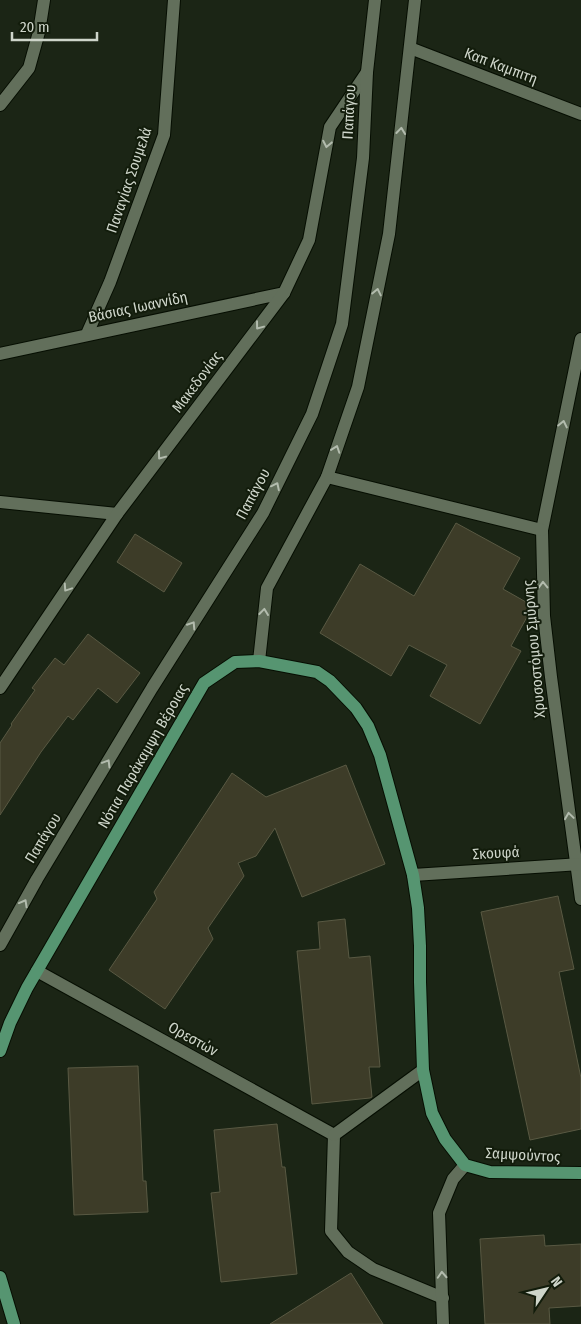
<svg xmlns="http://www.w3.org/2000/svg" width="581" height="1324" font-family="'Fira Sans Condensed',sans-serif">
<rect width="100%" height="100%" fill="#1b2515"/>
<g fill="#3d3c28" stroke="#595943">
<path d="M456,523l64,35 -17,31 30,17 -22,40 10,5 -41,73 -50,-28 17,-31 -38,-20 -18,31 -71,-43 40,-69 54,32z"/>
<path d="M135,534l47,29 -18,29 -47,-30z"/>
<path d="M88,634l52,39 -23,30 -19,-15 -25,32 -5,-4 -27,36 -41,63v-72l12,-18 -1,-1 24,-34 -3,-2 23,-30 9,7z"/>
<path d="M346,765l39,99 -83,33 -27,-69 -19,28 -18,7 6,13 -36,52 5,11 -48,70 -56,-39 48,-71 -3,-7 78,-119 34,24z"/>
<path d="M558,896l16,73 -15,3 22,106v51l-51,11 -49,-228z"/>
<path d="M345,919l4,39 21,-2 10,111h-11l3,30 -2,1 -58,6 -15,-153 23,-2 -2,-27z"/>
<path d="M138,1066l5,115h3l2,31 -74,3 -6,-147z"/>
<path d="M277,1124l5,43h3l12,107 -76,8 -10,-89 9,-1 -6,-62z"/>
<path d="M544,1235l1,11 36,-2v62l-32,2 1,16h-65l-5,-85z"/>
<path d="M351,1273l32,51h-113z"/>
</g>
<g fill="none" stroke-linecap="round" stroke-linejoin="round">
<defs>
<g id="minor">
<path d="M410,48l171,66"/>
<path d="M87,334l23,-52 54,-147 10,-135"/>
<path d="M581,339l-39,191 2,86 7,61 30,222"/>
<path d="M0,354l284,-61"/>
<path d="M327,477l215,53"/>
<path d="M0,502l117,12"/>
<path d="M259,661l8,-73 60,-111 31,-90 31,-153 26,-234"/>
<path d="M413,875l168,-11"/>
<path d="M37,971l297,164"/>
<path d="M334,1135l-3,96 17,21 25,17 70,29"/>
<path d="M334,1135l89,-65"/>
<path d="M443,1324l-4,-111 14,-34 12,-14"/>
</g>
<g id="tertiary">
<path d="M0,105l29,-37 10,-36 5,-32"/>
<path d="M0,688l117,-174 167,-221 25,-53 21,-113 37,-55"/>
<path d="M0,945l37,-66 115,-191 111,-175 49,-99 30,-90 21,-166 4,-86 8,-72"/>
</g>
<g id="primary">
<path d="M0,1051l10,-28 17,-35 177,-305 31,-21 24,-1 58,11 13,9 26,27 12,18 12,29 33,120 5,33 2,38v36l3,88 9,43 13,26 20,26 25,7 91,1"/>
<path d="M0,1277l14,47"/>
</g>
</defs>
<use href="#minor" stroke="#060e02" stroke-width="14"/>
<use href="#tertiary" stroke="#060e02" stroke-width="14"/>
<use href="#primary" stroke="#060e02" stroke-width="14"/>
<use href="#minor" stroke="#626f5b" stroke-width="12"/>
<use href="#tertiary" stroke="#626f5b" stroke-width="12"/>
<use href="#primary" stroke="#569571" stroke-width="12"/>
</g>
<defs><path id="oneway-chevron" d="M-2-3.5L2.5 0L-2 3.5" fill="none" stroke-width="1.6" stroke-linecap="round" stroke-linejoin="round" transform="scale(1.25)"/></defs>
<g stroke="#b3bcae">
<use href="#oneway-chevron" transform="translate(401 131) rotate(-84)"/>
<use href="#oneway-chevron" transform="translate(327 144) rotate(101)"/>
<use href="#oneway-chevron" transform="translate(377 292) rotate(-78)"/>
<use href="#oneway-chevron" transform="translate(259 326) rotate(127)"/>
<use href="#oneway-chevron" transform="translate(563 424) rotate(-78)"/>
<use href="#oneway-chevron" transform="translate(336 449) rotate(-71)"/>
<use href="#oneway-chevron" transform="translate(161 456) rotate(127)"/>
<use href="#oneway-chevron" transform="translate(276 486) rotate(-64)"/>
<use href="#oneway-chevron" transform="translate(543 585) rotate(-91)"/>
<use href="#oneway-chevron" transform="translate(67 588) rotate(124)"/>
<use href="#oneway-chevron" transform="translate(264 612) rotate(-83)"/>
<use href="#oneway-chevron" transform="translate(192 625) rotate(-57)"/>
<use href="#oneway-chevron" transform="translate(107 763) rotate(-59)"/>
<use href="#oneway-chevron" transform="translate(569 816) rotate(-98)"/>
<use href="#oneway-chevron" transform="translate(24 903) rotate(-61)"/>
<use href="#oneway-chevron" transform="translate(442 1275) rotate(-93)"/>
</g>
<g text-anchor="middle" stroke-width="4" stroke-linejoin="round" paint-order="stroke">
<g font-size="15" fill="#ced5ca" stroke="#121c0b">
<text transform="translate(501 66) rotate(21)" y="5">Καπ Καμπιτη</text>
<text transform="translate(349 112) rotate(-87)" y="5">Παπάγου</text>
<text transform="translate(129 180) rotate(-71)" y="5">Παναγίας Σουμελά</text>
<text transform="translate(138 307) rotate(-12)" y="5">Βάσιας Ιωαννίδη</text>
<text transform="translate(197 382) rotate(-53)" y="5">Μακεδονίας</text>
<text transform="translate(253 494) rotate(-62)" y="5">Παπάγου</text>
<text transform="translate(534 649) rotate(-95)" y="5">Χρυσοστόμου Σμύρνης</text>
<text transform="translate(143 756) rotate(-60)" y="5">Νότια Παράκαμψη Βέροιας</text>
<text transform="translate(43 838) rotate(-59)" y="5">Παπάγου</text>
<text transform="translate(496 853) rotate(-3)" y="5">Σκουφά</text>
<text transform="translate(193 1039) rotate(29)" y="5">Ορεστών</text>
<text transform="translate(523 1155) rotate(3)" y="5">Σαμψούντος</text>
</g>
</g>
<g transform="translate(546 1289) rotate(55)" stroke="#121c0b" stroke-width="4" paint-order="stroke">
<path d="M0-4L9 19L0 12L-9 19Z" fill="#ced5ca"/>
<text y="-8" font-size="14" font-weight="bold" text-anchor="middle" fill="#ced5ca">N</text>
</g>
<path d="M12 32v8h85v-8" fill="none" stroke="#ced5ca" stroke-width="2.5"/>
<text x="20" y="32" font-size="15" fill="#ced5ca" stroke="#121c0b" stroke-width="4" paint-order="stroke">20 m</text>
</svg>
